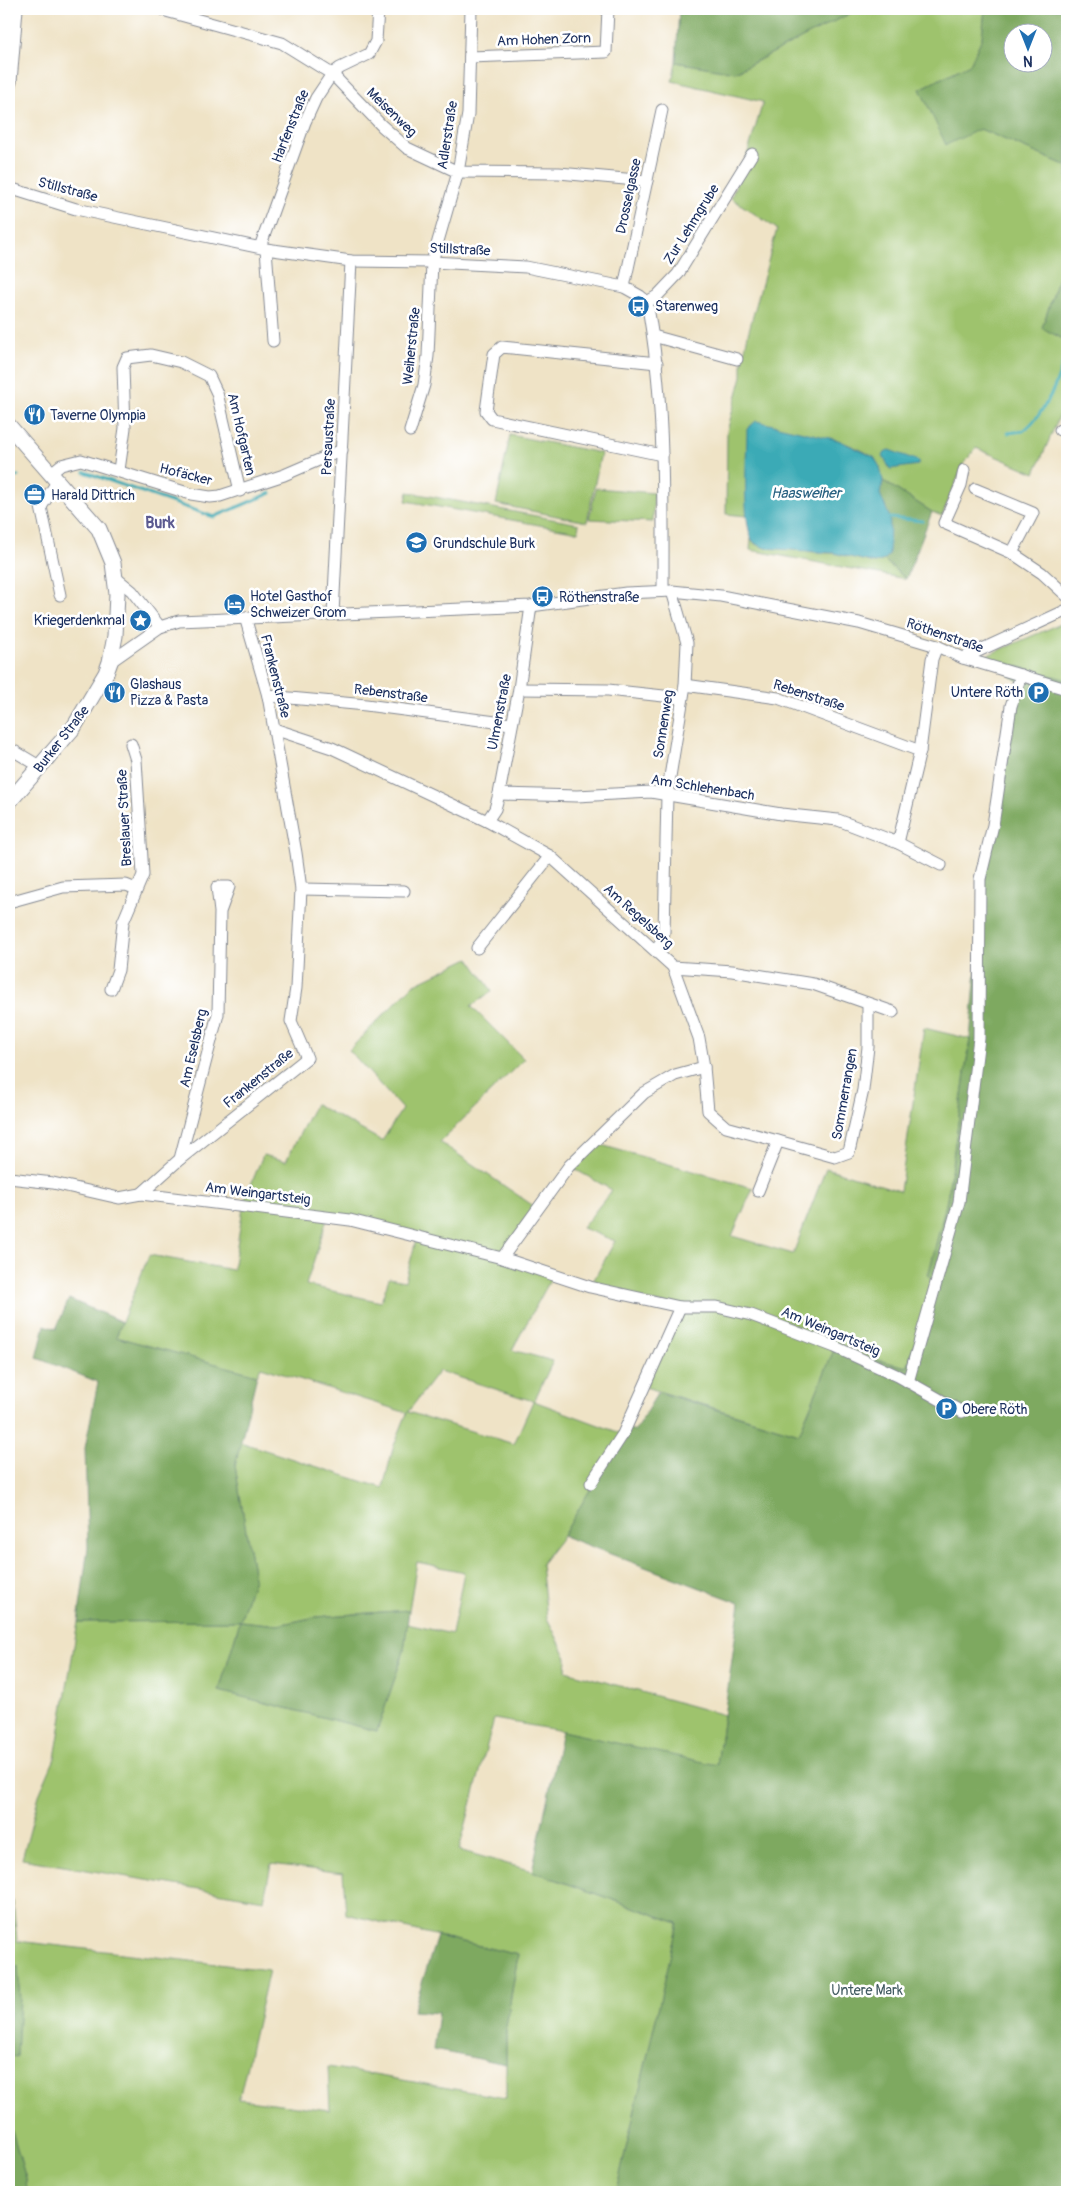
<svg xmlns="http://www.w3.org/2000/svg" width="1076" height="2201" font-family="Pangolin,sans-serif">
<rect width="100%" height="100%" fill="#fff"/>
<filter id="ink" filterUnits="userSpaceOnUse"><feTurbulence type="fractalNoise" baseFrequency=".02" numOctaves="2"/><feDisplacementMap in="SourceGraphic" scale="10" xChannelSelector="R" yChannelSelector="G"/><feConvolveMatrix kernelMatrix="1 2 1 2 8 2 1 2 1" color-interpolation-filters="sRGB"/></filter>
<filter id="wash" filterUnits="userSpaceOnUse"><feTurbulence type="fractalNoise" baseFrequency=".0096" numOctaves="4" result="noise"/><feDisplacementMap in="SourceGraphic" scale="20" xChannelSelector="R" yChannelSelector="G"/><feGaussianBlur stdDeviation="1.12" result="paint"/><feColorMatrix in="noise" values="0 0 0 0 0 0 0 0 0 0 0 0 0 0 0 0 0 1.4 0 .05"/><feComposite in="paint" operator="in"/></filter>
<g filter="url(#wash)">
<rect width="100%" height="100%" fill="#efe3c6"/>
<g fill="#9ec36d" stroke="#5c7966" fill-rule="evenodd">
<path d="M853,9h132l-3,29 -12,26 -50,25 60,40 87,37v87l-25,75 25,13v57l-32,75 -59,-25 -13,17 -21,51 -10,-4 -49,-31c-5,-30 -20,-29 -45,-41l-91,72v4l-21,-2 1,-83 15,-55v-11l6,-31 29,-105 -46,-31 17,-46 15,-50 -91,-21 4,-19 60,10 116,-60z"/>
<path d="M510,435l91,18 -14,69 -91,-18z"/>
<path d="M596,488l58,5 -1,29 -64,-3z"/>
<path d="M408,492l171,32 -1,8 -172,-31z"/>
<path d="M751,538l4,6 66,9h13l41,10 9,-3 22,19 -156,-29z"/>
<path d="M1067,621v59l-84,-23z"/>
<path d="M469,958l23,33 -21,15 53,53 -84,83 98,67 -36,49 51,17 -41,75 41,11 -19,40 89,33 -60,102 -22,28 6,54 20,40 -1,13 158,44 -7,51 -155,-35 -68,-12 -35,131 73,21 146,52 -62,269h-589l-1,-13 -14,-48h-3v-75h8l1,-90 -9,1v-68l4,2 4,40 252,29 -30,129 91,11 -2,-43 178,31v-71l12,-72 -172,-41 -3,-41 -72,-9 -7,36 -242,-41 17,-64 16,-37 23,-136 162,-1 14,-43 -19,-112 5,-24 143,46 10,-40 14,-35 -146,-46 -4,8 -141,-38 33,-82 84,15 11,-68 19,-47 23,6 29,-57 67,37 20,-32 -53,-59 64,-65zM328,1216l89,21 -12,44 -16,-3 -8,24 -75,-17zM439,1371l94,30 -19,43 -106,-32zM417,1562l47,10 -12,62 -45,-10 -3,27 -27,80 -158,-40 21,-70 38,4 38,-8 93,-7z"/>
<path d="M924,1028l46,11 -23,161 -18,76 8,3 -30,88 -73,-17 -35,84 -154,-47 35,-79 -90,-21 25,-46 -33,-13 30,-38 -43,-24 25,-23 159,45 -21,48 61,18 33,-86 74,23z"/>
</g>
<g fill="#7ea960" stroke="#4c6c5f" fill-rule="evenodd">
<path d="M679,9h174v3l-118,60 -59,-10z"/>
<path d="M985,9h82v157l-87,-37 -34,16 -26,-56 50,-25 12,-26zM1014,32h30v30h-30z"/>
<path d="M1067,253v88l-25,-13z"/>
<path d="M883,481l49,31 -26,67 -22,-19 5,-6 -9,-60z"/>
<path d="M983,657l84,23v1512h-451l62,-269 -146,-52 30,-140 155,34 23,-162 -177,-67 63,-108 9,3 23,-39 141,42 35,-84 73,17 29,-88 -8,-3 19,-76 23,-161 14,-160 38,-195z"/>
<path d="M69,1299l53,23 -6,15 141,38 -22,91 19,112 -14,43 38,4 38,-8 93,-7 -5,41 -27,80 -158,-40 21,-70 -162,1 10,-75 -3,-99 13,-66 -61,-24 8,-33 11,4z"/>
<path d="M437,1936l81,19 -12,72v37l-73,-14 5,-37 -25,-2z"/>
<path d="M18,1966l2,33 -3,58 -8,-1v-89z"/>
<path d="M9,2131h3l14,48 1,13h-18z"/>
</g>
<g fill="#3aaab6" stroke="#2a6c8a">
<path d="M756,421l82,19 36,17 6,10 3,14 -3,13 10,24 -1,37 -5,5 -9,3 -41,-10 -69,-5c-6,-3 -12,-4 -14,-11 -9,-23 -4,-81 -4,-108z"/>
<path d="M889,450l30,11 -1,4 -28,4 -7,-13 3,-5z"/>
</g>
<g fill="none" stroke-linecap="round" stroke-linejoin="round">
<g stroke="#3aaab6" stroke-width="3">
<path d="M1008,433l15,-2c23,-17 39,-57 44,-85"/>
<path d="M85,472l129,45 57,-24"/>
<path d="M9,479l9,-3"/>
<path d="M890,518l33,3"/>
</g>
</g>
</g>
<g filter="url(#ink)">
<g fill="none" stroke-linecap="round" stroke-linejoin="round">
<defs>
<g id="minor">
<path d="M166,9v2l116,32 50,31 50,52 25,22 51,24 101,1 88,8"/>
<path d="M470,57l136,-5 2,-43"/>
<path d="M9,188l67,21 190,40 85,12 81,1 94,5 98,20 16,9 7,6"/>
<path d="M260,247l45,-125 11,-24 16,-24 8,-6 29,-14 7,-13 2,-32"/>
<path d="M266,249l7,92"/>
<path d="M624,287l38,-177"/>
<path d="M647,302c18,96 16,192 16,289"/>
<path d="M647,302l10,-6 21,-22 74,-120"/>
<path d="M653,336l84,23"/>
<path d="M657,363l-155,-16 -8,7 -8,57 6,8 170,36"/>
<path d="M1060,430l7,2"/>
<path d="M410,431l14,-46 4,-29 4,-94 26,-90 10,-58 3,-105"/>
<path d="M119,470l6,-42 -2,-61 4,-9 24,-3 30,7 28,14 8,17 23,98"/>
<path d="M964,470l-3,15 -17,38 68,30 21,-40 -58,-24"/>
<path d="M50,474l11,-9 20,-5 110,34 19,3 10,-1 64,-21 58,-25"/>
<path d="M57,482l-16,25 19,88"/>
<path d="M1012,553l30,20 25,23"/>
<path d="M116,578l16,13 28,36"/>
<path d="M333,614l18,-353"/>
<path d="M963,658l104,-48"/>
<path d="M110,662l50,-35 19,-6 352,-15 95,-13 46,-2 49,5 138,27 78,23 26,12 100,30"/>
<path d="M685,685l93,13 142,53"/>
<path d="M519,689l89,1 74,8"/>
<path d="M268,696l98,9 145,19"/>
<path d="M274,729l58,19 155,73 63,35 123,111 26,71 5,29 4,44 18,16 52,14"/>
<path d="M9,748l32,19"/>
<path d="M499,794l78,2 74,-4 130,22 57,6 60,23 43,22"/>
<path d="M487,821l8,-12 4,-15 20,-105 12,-83"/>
<path d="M898,843l22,-92 12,-92 5,-13"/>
<path d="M301,889l103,2"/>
<path d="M9,902l54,-15 63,-2 10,4"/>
<path d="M477,948l73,-92"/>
<path d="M657,952l7,-19 3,-138 18,-110 2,-42 -15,-52"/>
<path d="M673,967l59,4 81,13 80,28"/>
<path d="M111,989l7,-19 5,-48 20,-47 -7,-115 -5,-16"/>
<path d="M180,1159l38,-145 2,-102 -3,-25h12l-9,25"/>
<path d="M9,1178l44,5 66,15 22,-4 209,26 152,38 88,29 90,20h37l34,8 84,32 63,29 64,36"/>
<path d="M758,1191l20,-50 57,16 14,-5 14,-62 5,-43v-43"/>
<path d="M141,1194l39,-35 127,-101 -16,-37 5,-33 5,-99 -5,-36 -28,-157 -23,-79"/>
<path d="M502,1258l67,-92 75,-73 31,-18 29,-8"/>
<path d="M908,1382l51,-180 20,-164 1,-159 13,-54 18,-119 10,-31"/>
<path d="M591,1483l32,-49 57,-127"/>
</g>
<g id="major">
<path d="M9,82l6,-73"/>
<path d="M9,426l90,103 14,34 4,31 -2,42 -5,26 -4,11 -32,54 -65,75"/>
</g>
</defs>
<use href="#minor" stroke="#858992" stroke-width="13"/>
<use href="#major" stroke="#858992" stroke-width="17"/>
<use href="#minor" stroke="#fff" stroke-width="11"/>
<use href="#major" stroke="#fff" stroke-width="15"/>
</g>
</g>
<defs>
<symbol id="bus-disc" viewBox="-11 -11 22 22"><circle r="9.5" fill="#1f6fb2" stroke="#fff"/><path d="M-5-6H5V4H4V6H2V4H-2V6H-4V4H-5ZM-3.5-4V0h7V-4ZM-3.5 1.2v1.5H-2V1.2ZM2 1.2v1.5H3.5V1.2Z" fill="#fff"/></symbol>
<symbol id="restaurant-disc" viewBox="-11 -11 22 22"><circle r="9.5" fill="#1f6fb2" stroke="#fff"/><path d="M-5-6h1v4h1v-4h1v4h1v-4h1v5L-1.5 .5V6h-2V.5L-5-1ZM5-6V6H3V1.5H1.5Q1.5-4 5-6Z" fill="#fff"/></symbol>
<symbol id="office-disc" viewBox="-11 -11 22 22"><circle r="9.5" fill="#1f6fb2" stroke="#fff"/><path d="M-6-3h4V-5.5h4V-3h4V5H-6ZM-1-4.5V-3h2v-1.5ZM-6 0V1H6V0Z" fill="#fff"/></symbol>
<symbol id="school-disc" viewBox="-11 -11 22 22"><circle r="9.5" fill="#1f6fb2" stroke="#fff"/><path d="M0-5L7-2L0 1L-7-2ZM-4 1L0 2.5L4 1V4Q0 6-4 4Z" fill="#fff"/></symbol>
<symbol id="hotel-disc" viewBox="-11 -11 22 22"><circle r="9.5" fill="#1f6fb2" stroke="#fff"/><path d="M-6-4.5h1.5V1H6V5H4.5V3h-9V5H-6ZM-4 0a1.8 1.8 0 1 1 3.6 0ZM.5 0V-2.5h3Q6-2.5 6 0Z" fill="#fff"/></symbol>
<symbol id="sight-disc" viewBox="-11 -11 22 22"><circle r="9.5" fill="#1f6fb2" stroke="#fff"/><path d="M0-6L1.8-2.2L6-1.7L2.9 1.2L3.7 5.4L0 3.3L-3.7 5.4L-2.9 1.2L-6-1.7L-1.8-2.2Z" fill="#fff"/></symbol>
<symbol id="parking-disc" viewBox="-11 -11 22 22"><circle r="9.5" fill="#1f6fb2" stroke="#fff"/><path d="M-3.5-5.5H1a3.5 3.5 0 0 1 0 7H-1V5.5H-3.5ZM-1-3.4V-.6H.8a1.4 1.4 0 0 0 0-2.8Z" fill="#fff"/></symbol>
</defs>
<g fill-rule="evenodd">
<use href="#bus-disc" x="626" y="294" width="25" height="25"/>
<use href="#restaurant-disc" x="22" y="402" width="25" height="25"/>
<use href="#office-disc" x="22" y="482" width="25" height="25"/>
<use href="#school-disc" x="404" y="530" width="25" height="25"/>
<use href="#bus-disc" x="530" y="584" width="25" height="25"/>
<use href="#hotel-disc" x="222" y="592" width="25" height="25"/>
<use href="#sight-disc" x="128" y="608" width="25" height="25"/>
<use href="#restaurant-disc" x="102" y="680" width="25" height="25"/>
<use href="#parking-disc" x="1026" y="680" width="25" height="25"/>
<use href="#parking-disc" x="934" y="1396" width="25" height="25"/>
</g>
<g text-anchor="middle" stroke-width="5" stroke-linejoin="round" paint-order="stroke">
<g font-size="14" fill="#1b2f5e" stroke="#fff">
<text transform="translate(544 39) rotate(-2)" y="5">Am Hohen Zorn</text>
<text transform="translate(392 112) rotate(44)" y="5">Meisenweg</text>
<text transform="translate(290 126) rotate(-68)" y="5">Harfenstraße</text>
<text transform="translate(447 135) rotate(-81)" y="5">Adlerstraße</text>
<text transform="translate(68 189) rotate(15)" y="5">Stillstraße</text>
<text transform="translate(628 196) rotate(-78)" y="5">Drosselgasse</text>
<text transform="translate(691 224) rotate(-58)" y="5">Zur Lehmgrube</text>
<text transform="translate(460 249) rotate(3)" y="5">Stillstraße</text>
<text transform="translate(411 346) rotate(-84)" y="5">Weiherstraße</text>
<text transform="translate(242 434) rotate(77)" y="5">Am Hofgarten</text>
<text transform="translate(328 437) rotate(-87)" y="5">Persaustraße</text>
<text transform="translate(186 474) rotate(14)" y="5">Hofäcker</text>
<text transform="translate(945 635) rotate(19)" y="5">Röthenstraße</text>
<text transform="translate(276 676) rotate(76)" y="5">Frankenstraße</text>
<text transform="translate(391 693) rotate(7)" y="5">Rebenstraße</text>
<text transform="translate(809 695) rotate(18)" y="5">Rebenstraße</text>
<text transform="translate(499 712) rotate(-79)" y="5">Ulmenstraße</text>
<text transform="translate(663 724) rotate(-81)" y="5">Sonnenweg</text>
<text transform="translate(61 739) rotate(-52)" y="5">Burker Straße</text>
<text transform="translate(703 787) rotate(9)" y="5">Am Schlehenbach</text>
<text transform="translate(124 818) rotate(-93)" y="5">Breslauer Straße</text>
<text transform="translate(639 916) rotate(42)" y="5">Am Regelsberg</text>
<text transform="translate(193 1048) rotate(-77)" y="5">Am Eselsberg</text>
<text transform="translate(258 1078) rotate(-39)" y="5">Frankenstraße</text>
<text transform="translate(844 1094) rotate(-80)" y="5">Sommerrangen</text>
<text transform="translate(258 1193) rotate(7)" y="5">Am Weingartsteig</text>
<text transform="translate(831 1331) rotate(23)" y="5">Am Weingartsteig</text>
</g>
<g font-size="14" fill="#1b2f5e" stroke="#fff" text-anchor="start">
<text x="655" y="311">Starenweg</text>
<text x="50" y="420">Taverne Olympia</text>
<text x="51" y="500">Harald Dittrich</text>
<text x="433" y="548">Grundschule Burk</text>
<text x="250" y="601">Hotel Gasthof<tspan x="250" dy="16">Schweizer Grom</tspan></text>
<text x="559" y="602">Röthenstraße</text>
<text x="125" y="625" text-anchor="end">Kriegerdenkmal</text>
<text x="130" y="689">Glashaus<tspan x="130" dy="16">Pizza &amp; Pasta</tspan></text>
<text x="1023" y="697" text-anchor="end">Untere Röth</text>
<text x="962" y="1414">Obere Röth</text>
</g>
<g font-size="14" fill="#425b62" stroke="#fff">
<text x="867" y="1995">Untere Mark</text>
</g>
<g font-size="15" font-style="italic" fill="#276081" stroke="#fff">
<text x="806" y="498">Haasweiher</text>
</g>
<g font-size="16" font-weight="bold" fill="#5a5990" stroke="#fff">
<text x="160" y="528">Burk</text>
</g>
</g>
<rect width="1076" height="2201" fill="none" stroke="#fff" stroke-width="30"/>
<g transform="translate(1028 48) rotate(180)"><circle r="24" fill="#ffffff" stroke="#a4acbf"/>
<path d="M0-4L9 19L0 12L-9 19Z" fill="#1f6fb2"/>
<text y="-8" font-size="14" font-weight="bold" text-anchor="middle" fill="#1b2f5e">N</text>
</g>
</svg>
